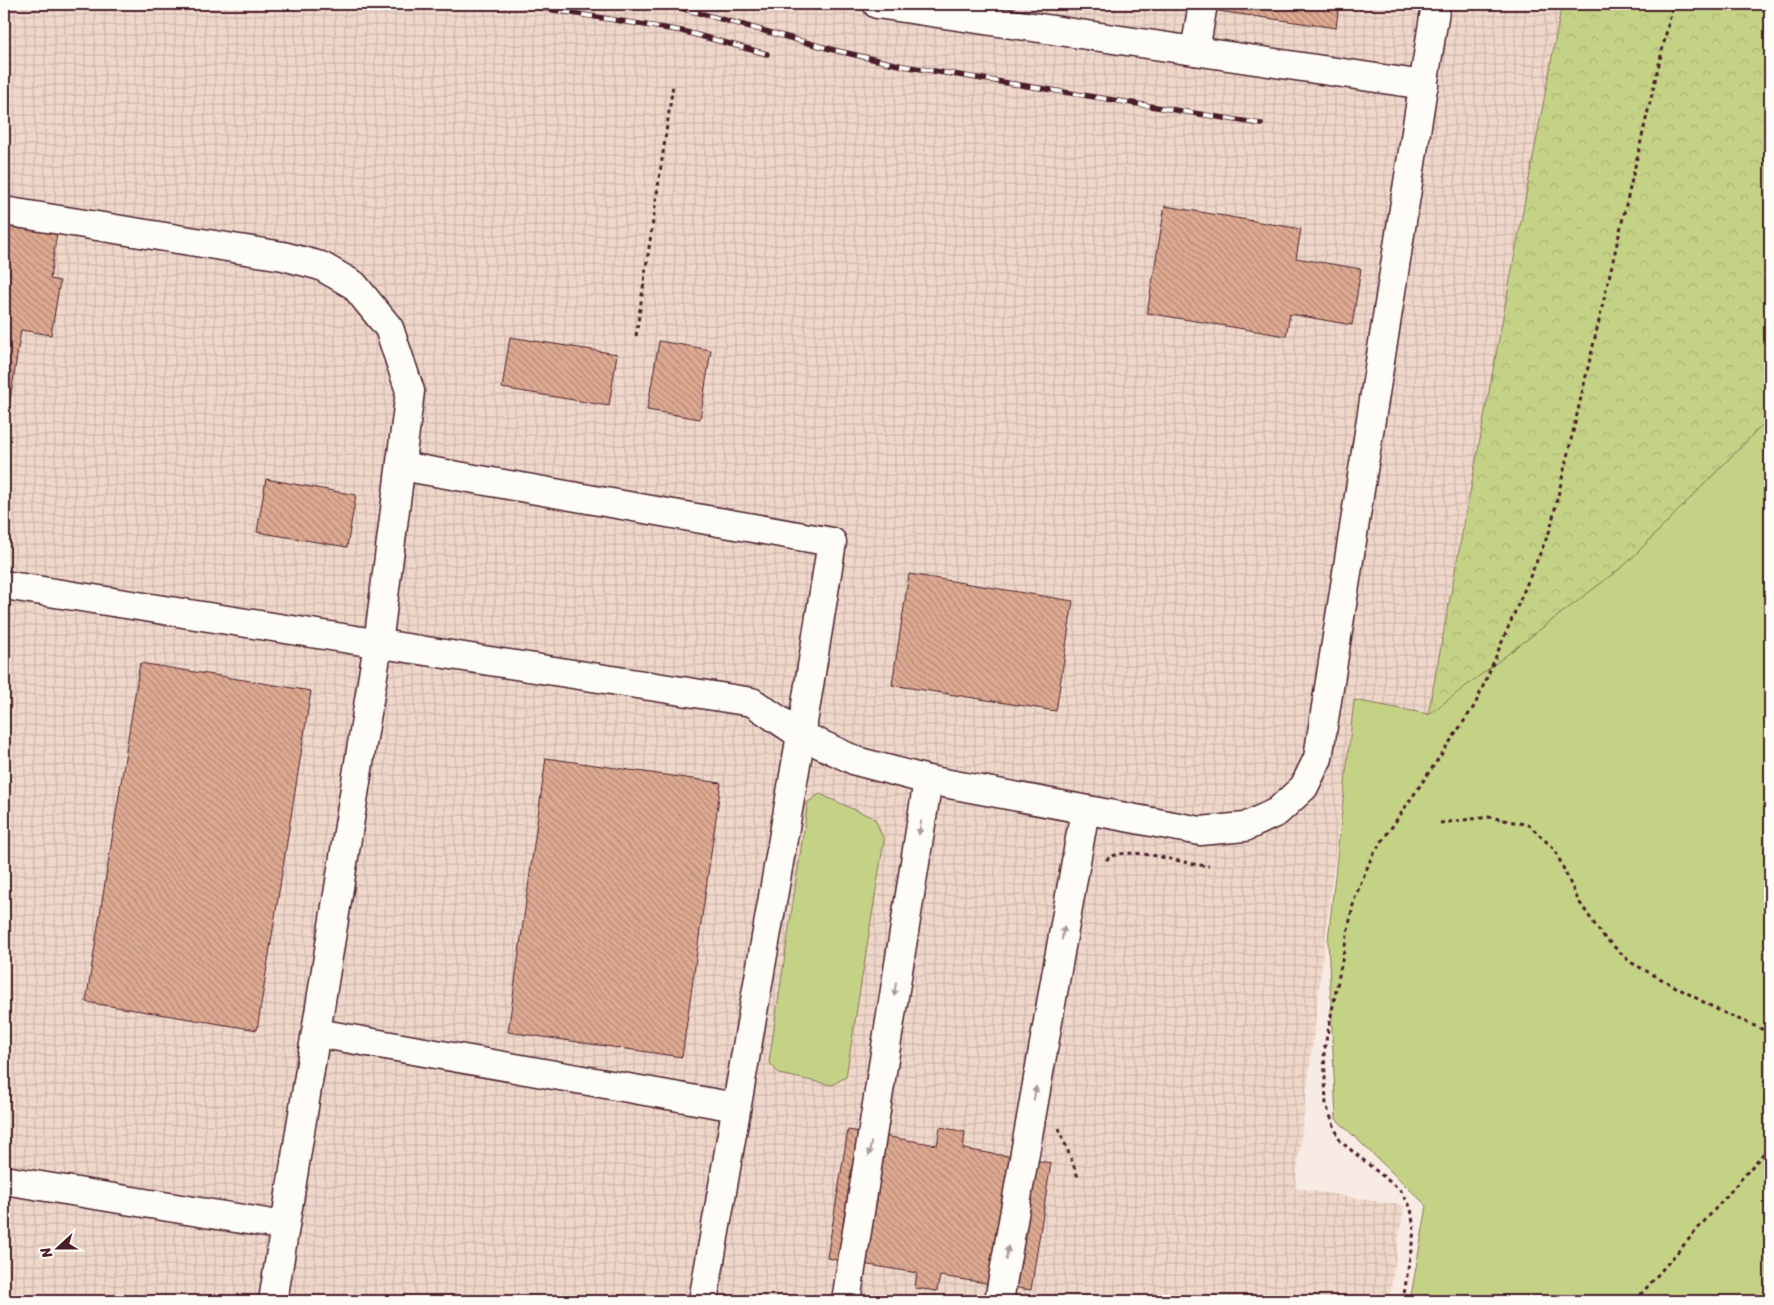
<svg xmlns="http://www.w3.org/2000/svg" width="1774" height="1305" font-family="Sriracha,sans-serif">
<defs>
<pattern id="industrial-grid" width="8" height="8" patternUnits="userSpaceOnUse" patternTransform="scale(1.25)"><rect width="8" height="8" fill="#efd7ca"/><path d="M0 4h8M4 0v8" fill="none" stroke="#ceb8ae"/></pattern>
<pattern id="forest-crowns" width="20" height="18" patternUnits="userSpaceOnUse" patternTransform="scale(1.25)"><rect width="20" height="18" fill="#c4d286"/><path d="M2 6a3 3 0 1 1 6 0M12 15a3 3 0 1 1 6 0" fill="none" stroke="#aab474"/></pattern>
<pattern id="building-back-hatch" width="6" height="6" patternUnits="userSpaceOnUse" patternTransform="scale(1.25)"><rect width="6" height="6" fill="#dda991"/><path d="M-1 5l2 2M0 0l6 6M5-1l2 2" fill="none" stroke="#b58977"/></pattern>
</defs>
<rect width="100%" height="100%" fill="#f7ebe3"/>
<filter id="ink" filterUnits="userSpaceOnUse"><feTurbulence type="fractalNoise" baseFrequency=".02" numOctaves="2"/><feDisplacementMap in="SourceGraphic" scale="10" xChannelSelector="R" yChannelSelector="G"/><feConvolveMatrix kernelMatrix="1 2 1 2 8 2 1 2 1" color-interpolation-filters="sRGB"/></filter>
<g filter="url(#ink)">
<path fill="url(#industrial-grid)" d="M4,4h1558l-134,711 -74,-14 -59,487 109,18 -15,95h-1385z"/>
<g fill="#c4d286" stroke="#877858">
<path d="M1770,417v884h-360l17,-95 -91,-87 -8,-179 26,-240 74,14 198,-150z"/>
<path d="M820,794l55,25 9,21 -38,237 -14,8 -53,-11 -10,-12 39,-260z"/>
</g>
<path fill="url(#forest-crowns)" stroke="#877858" d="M1562,4h208v413l-144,147 -198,151z"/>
<g fill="url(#building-back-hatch)" stroke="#4a1f2b">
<path d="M1219,4h120l-3,24 -118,-17z"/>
<path d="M1165,206l136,23 -5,29 65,11 -9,56 -62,-11 -4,22 -139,-23z"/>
<path d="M4,225l53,8 -7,46 10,2 -9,54 -30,-5 -17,109z"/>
<path d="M510,337l107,17 -8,52 -107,-18z"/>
<path d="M659,341l52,9 -11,69 -53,-9z"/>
<path d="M266,479l90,16 -9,52 -90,-15z"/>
<path d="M909,574l164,27 -17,110 -164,-26z"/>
<path d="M140,663l171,28 -54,339 -171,-28z"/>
<path d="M546,758l175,25 -39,274 -174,-25z"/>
<path d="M940,1127l25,5 -2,17 88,14 -20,127 -91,-14 -3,15 -22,-3 2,-15 -90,-15 21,-128 89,15z"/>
</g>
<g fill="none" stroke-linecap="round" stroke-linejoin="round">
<defs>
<g id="minor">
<path d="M877,4l547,81"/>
<path d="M1195,51l8,-47"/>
<path d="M4,211l279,45 38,10 33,19 35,43 21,63 -32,253 -105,657"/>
<path d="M401,466l431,76 -31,193 -98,566"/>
<path d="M4,585l748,117 49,33 55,26 72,19 272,51 45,-4 32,-15 27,-25 14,-29 118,-754"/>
<path d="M317,1033l419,74"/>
<path d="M4,1180l281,46"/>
<path d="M846,1301l82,-521"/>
<path d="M999,1301l86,-491"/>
</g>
</defs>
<use href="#minor" stroke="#4a1f2b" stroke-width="31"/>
<g stroke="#4a1f2b" stroke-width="3" stroke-dasharray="4 4" stroke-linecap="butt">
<path d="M636,336l37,-251"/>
<path d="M1440,823l49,-6 40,8 26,25 23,50 24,35 28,27 90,49 44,19 6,22"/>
<path d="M1106,860c21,-18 76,5 103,6"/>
<path d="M1059,1128l19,49"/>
<path d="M1403,1301l11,-70 -3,-23 -10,-17 -61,-50 -14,-36 -2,-54 30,-151 18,-44 103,-151 75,-175 123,-526"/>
<path d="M1635,1301l135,-155"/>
</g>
<use href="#minor" stroke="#fdfcf7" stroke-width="28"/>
<defs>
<g id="rail">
<path d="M517,4l165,27 85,23"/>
<path d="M666,4l168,46 69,16 358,58"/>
</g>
</defs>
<use href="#rail" stroke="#4a1f2b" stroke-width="5.5"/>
<use href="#rail" stroke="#fdfcf7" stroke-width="4" stroke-dasharray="11" stroke-linecap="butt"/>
</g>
<defs><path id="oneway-solid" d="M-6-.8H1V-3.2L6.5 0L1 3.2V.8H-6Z" transform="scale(1.25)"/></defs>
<g fill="#ac999b">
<use href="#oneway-solid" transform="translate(920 828) rotate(99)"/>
<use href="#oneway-solid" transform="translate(1063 933) rotate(-80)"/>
<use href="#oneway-solid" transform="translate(895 989) rotate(99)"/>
<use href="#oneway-solid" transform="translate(1035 1093) rotate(-80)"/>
<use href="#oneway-solid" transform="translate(870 1149) rotate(99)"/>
<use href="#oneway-solid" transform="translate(1007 1253) rotate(-80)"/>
</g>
</g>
<rect width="1774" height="1305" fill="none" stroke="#fdfcf7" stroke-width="20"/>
<rect x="10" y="10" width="1754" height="1285" fill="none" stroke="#4a1f2b" stroke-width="2" filter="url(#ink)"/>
<g transform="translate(58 1248) rotate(249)" stroke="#fdfcf7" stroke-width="4" paint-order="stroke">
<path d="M0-4L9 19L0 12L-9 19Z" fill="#4a1f2b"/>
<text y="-8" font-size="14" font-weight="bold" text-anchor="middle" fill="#4a1f2b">N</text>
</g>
</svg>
